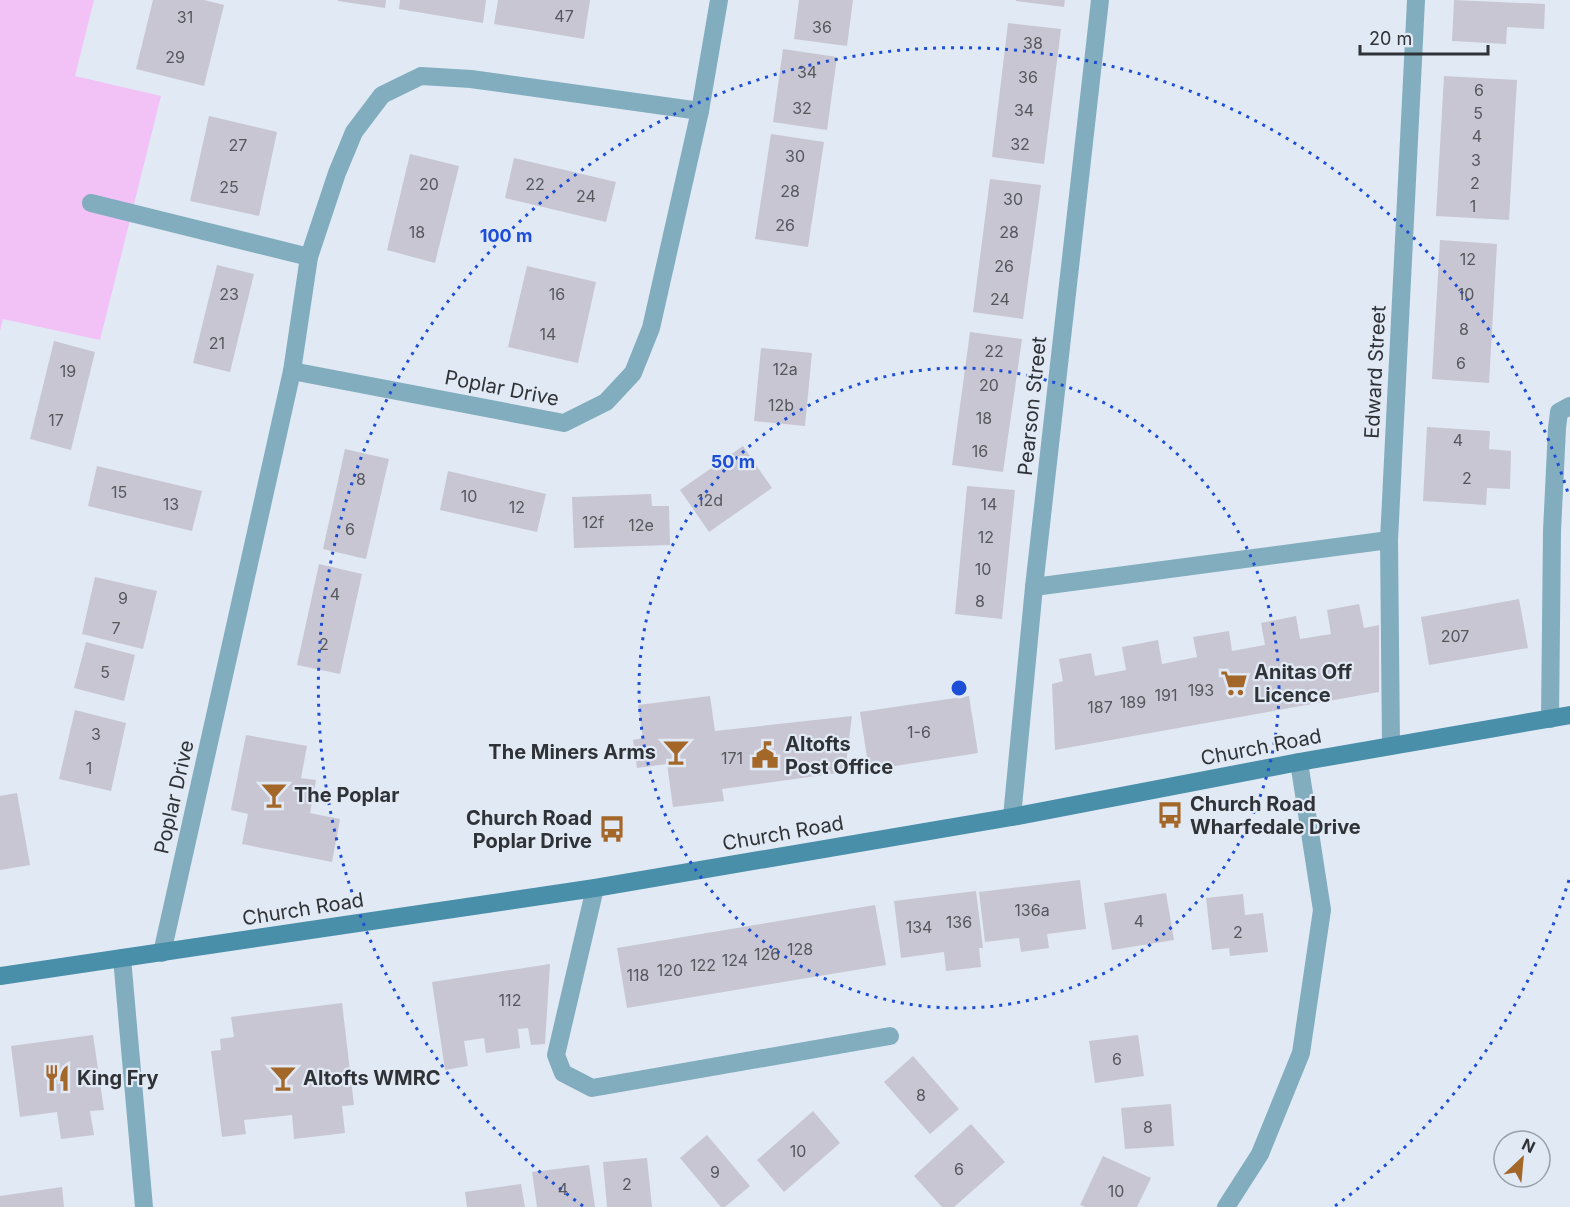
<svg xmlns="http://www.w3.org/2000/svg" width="1570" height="1207" font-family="Inter,sans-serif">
<rect width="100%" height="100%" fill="#e1e9f4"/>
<path fill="#f2c2f7" d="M0,0h94l-19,76 86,20 -61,244 -97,-21 -3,12z"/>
<g fill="#c8c6d3">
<path d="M153,0h51l20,5 -20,81 -68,-17z"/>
<path d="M338,0h48l-1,8 -47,-7z"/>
<path d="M400,0h86l-3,23 -84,-14z"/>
<path d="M498,0h92l-6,39 -90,-15z"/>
<path d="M799,0h54l-6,46 -53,-7z"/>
<path d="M1016,0h49l-1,7 -48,-6z"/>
<path d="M1454,0l91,4 -1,25 -37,-2 -1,17 -54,-3z"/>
<path d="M1008,23l53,6 -17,135 -52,-7z"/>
<path d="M783,49l54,8 -10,73 -54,-8z"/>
<path d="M1444,76l73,4 -8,140 -73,-4z"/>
<path d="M209,116l68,16 -18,84 -69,-15z"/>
<path d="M771,134l53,8 -16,105 -53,-8z"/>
<path d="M410,154l49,12 -24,97 -48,-13z"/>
<path d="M514,158l102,24 -10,40 -101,-24z"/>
<path d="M990,179l51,6 -18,134 -50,-7z"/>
<path d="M1440,240l57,4 -8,139 -57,-4z"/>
<path d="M217,265l37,9 -24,98 -37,-9z"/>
<path d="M527,266l69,16 -18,81 -70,-16z"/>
<path d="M970,332l52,7 -19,133 -51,-7z"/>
<path d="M54,341l41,11 -24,98 -41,-11z"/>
<path d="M761,348l51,5 -7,73 -51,-5z"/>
<path d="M1427,427l63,4 -1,18 22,2 -1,38 -23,-1 -1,17 -63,-4z"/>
<path d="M743,446l29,42 -63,44 -29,-42z"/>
<path d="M345,449l44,10 -23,100 -43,-10z"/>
<path d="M97,466l105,25 -10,40 -104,-25z"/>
<path d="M448,471l98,23 -9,38 -97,-22z"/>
<path d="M967,486l48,4 -13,129 -47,-5z"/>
<path d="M651,494l1,12h17l1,39 -96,3 -2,-51z"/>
<path d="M319,564l43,10 -22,100 -43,-9z"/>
<path d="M95,577l62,14 -14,58 -61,-15z"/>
<path d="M1519,599l9,49 -99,17 -8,-48z"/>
<path d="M1359,604l5,24 15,-3v67l-324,58 -3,-66 11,-3 -4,-22 32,-6 4,23 31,-6 -4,-23 36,-7 4,24 35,-7 -4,-20 36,-6 3,20 33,-6 -4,-22 35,-7 4,23 31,-5 -4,-24z"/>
<path d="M86,642l49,13 -11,46 -50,-13z"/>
<path d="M710,696l5,35 137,-15 -7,56 -123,17 2,12 -51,6 -6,-43 -30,4 -4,-28 10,-2 -5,-33z"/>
<path d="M969,696l9,57 -109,17 -9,-58z"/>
<path d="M75,710l51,13 -15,68 -52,-12z"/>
<path d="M246,735l61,11 -6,32 15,2 -6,33 30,6 -8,43 -90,-18 6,-30 -17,-4z"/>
<path d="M17,793l13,72 -30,5v-74z"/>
<path d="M1080,880l6,49 -39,5 2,14 -28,4 -2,-14 -34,4 -6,-50z"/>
<path d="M976,891l7,57h-4l2,19 -35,4 -2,-19 -43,6 -7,-57z"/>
<path d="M1166,893l8,47 -62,10 -8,-47z"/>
<path d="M1243,894l2,21 18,-2 5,39 -38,4 -1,-8 -17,2 -6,-52z"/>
<path d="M875,905l11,60 -259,43 -10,-60z"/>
<path d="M550,964l-5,80 -14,1 -3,-17 -10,1 2,19 -34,5 -2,-15 -20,3 4,25 -23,4 -13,-88z"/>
<path d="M342,1003l12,102 -12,1 3,27 -51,6 -2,-24 -48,5 2,14 -24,3 -11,-86 10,-1 -1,-11 14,-2 -3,-20z"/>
<path d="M93,1035l11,75 -14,1 4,24 -33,4 -4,-27 -37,5 -9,-71z"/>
<path d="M1138,1035l6,41 -49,7 -6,-42z"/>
<path d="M913,1056l46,53 -29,25 -46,-52z"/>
<path d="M1171,1104l3,42 -49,3 -4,-41z"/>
<path d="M813,1111l27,32 -56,49 -27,-32z"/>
<path d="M971,1124l34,38 -51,45h-12l-28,-31z"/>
<path d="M707,1135l43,51 -25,21h-4l-41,-49z"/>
<path d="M1103,1156l48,22 -14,29h-52l-5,-2z"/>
<path d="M647,1158l5,49h-45l-4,-45z"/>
<path d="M589,1165l6,42h-58l-5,-35z"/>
<path d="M521,1184l4,23h-58l-2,-15z"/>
<path d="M62,1187l2,20h-64v-11z"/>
</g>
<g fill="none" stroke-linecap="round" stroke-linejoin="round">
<g stroke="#81adbe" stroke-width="18">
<path d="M1034,587l355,-47"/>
<path d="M1550,719l2,-188 5,-103 2,-16 11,-6"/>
<path d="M595,888l-39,167 7,18 29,15 298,-52"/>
<path d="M122,958l22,249"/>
</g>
<g stroke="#81adbe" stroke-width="18">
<path d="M91,203l218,54"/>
<path d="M292,371l272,52 42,-21 27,-29 18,-45 49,-217 19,-111"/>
<path d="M1391,746l-2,-206 27,-540"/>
<path d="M1012,817l22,-230 66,-587"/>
<path d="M162,953l130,-582 17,-114 28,-84 17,-41 28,-37 39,-19 50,3 229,32"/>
<path d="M1226,1207l34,-53 41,-101 21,-143 -23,-148"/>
</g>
<path stroke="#498fa9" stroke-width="18" d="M0,976l595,-88 417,-71 287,-55 271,-47"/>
</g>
<g fill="none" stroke="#1d4ed8" stroke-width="3" stroke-dasharray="3 6">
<circle cx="959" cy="688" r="320"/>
<path d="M1569 880A640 640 0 0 1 1335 1206M583 1206A640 640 0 1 1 1569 496"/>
</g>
<defs>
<symbol id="supermarket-bare" viewBox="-9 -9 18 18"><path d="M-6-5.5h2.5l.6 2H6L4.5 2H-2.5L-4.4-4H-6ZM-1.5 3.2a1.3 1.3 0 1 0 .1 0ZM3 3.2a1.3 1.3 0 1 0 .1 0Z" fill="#a3672a" stroke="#e1e9f4" stroke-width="2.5" paint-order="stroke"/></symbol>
<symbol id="bar-bare" viewBox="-9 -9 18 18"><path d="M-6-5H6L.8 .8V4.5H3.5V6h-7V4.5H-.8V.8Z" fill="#a3672a" stroke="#e1e9f4" stroke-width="2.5" paint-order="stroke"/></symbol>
<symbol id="civic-bare" viewBox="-9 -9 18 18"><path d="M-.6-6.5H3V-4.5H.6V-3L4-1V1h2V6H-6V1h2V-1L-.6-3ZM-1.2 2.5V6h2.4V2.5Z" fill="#a3672a" stroke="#e1e9f4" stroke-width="2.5" paint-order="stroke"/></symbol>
<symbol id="bus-bare" viewBox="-9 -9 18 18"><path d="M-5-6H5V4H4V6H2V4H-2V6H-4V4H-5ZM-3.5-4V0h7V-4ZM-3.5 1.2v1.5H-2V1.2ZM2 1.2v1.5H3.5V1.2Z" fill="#a3672a" stroke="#e1e9f4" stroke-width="2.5" paint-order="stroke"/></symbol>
<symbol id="restaurant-bare" viewBox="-9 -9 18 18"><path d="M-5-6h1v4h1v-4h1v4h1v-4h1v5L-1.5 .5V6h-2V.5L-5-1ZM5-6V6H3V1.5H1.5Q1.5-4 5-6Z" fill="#a3672a" stroke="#e1e9f4" stroke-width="2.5" paint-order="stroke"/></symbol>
</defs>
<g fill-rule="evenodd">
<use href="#supermarket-bare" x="1215" y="664" width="38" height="38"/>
<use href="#bar-bare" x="657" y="733" width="38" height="38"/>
<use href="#civic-bare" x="746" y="736" width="38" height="38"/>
<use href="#bar-bare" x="255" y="776" width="38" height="38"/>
<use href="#bus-bare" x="1151" y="796" width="38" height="38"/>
<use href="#bus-bare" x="593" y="810" width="38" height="38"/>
<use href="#restaurant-bare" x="38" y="1059" width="38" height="38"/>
<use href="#bar-bare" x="264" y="1059" width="38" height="38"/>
</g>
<g text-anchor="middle" stroke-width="4.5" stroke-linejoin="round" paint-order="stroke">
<g font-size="16" fill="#55575d">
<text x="564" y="22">47</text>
<text x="185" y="23">31</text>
<text x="822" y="33">36</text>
<text x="1033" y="49">38</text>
<text x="175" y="63">29</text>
<text x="807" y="78">34</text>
<text x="1028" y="83">36</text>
<text x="1479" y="96">6</text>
<text x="802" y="114">32</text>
<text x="1024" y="116">34</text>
<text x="1478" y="119">5</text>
<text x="1477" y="142">4</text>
<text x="1020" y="150">32</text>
<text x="238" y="151">27</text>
<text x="795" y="162">30</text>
<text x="1476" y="166">3</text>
<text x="1475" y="189">2</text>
<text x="429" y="190">20</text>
<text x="535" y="190">22</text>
<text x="229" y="193">25</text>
<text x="790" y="197">28</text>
<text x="586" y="202">24</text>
<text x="1013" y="205">30</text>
<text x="1473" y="212">1</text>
<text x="785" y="231">26</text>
<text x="417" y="238">18</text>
<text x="1009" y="238">28</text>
<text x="1468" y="265">12</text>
<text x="1004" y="272">26</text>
<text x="229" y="300">23</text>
<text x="557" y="300">16</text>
<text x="1466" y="300">10</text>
<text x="1000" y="305">24</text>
<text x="1464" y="335">8</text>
<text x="548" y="340">14</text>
<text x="217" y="349">21</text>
<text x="994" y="357">22</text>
<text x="1461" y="369">6</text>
<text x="785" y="375">12a</text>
<text x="68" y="377">19</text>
<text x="989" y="391">20</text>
<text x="781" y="411">12b</text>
<text x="984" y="424">18</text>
<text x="56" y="426">17</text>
<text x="1458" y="446">4</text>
<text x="980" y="457">16</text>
<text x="1467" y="484">2</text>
<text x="361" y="485">8</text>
<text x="119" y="498">15</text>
<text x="469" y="502">10</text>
<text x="710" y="506">12d</text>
<text x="171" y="510">13</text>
<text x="989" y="510">14</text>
<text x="517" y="513">12</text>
<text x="593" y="528">12f</text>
<text x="641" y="531">12e</text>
<text x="350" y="535">6</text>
<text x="986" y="543">12</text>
<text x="983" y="575">10</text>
<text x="335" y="600">4</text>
<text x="123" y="604">9</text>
<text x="980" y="607">8</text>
<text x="116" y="634">7</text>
<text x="1455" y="642">207</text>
<text x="324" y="650">2</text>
<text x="105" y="678">5</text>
<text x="1201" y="696">193</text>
<text x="1166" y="701">191</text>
<text x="1133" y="708">189</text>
<text x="1100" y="713">187</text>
<text x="919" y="738">1-6</text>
<text x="96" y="740">3</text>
<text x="732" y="764">171</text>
<text x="89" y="774">1</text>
<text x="1032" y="916">136a</text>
<text x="1139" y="927">4</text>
<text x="959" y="928">136</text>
<text x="919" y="933">134</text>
<text x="1238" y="938">2</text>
<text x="800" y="955">128</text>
<text x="767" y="960">126</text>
<text x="735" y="966">124</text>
<text x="703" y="971">122</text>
<text x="670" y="976">120</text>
<text x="638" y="981">118</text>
<text x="510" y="1006">112</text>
<text x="1117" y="1065">6</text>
<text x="921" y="1101">8</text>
<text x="1148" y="1133">8</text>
<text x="798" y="1157">10</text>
<text x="959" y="1175">6</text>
<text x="715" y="1178">9</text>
<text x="627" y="1190">2</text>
<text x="563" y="1195">4</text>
<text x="1116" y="1197">10</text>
</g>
<g font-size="20" fill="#2f3236" stroke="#e1e9f4">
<text transform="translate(1375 372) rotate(-87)" y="7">Edward Street</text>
<text transform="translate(502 388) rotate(11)" y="7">Poplar Drive</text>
<text transform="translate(1032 406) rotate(-84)" y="7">Pearson Street</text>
<text transform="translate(1261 747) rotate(-11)" y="7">Church Road</text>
<text transform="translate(174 797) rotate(-77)" y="7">Poplar Drive</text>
<text transform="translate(783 833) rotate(-10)" y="7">Church Road</text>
<text transform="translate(303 909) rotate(-9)" y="7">Church Road</text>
</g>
<g font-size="20" font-weight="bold" fill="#2f3236" stroke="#e1e9f4" text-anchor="start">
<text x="1254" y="679">Anitas Off<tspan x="1254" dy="23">Licence</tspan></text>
<text x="785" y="751">Altofts<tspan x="785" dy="23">Post Office</tspan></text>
<text x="656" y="759" text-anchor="end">The Miners Arms</text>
<text x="294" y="802">The Poplar</text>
<text x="1190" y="811">Church Road<tspan x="1190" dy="23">Wharfedale Drive</tspan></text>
<text x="592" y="825" text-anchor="end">Church Road<tspan x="592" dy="23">Poplar Drive</tspan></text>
<text x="77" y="1085">King Fry</text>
<text x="303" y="1085">Altofts WMRC</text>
</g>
</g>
<circle cx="959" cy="688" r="9" fill="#1d4ed8" stroke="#e1e9f4" stroke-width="3"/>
<g font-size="18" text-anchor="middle" font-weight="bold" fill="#1d4ed8" stroke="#e1e9f4" stroke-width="4.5" stroke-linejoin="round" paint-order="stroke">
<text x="506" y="242">100 m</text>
<text x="733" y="468">50 m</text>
</g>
<g transform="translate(1522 1159) rotate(26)"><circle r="28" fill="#e1e9f4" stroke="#9aa0a8" stroke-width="1.5"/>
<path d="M0-4.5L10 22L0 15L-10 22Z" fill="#a3672a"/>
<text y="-9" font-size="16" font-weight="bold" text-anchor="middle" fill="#2f3236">N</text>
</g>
<path d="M1360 45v9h128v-9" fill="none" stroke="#2f3236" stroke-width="3"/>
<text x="1369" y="45" font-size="18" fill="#2f3236" stroke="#e1e9f4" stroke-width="4.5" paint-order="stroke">20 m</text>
</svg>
